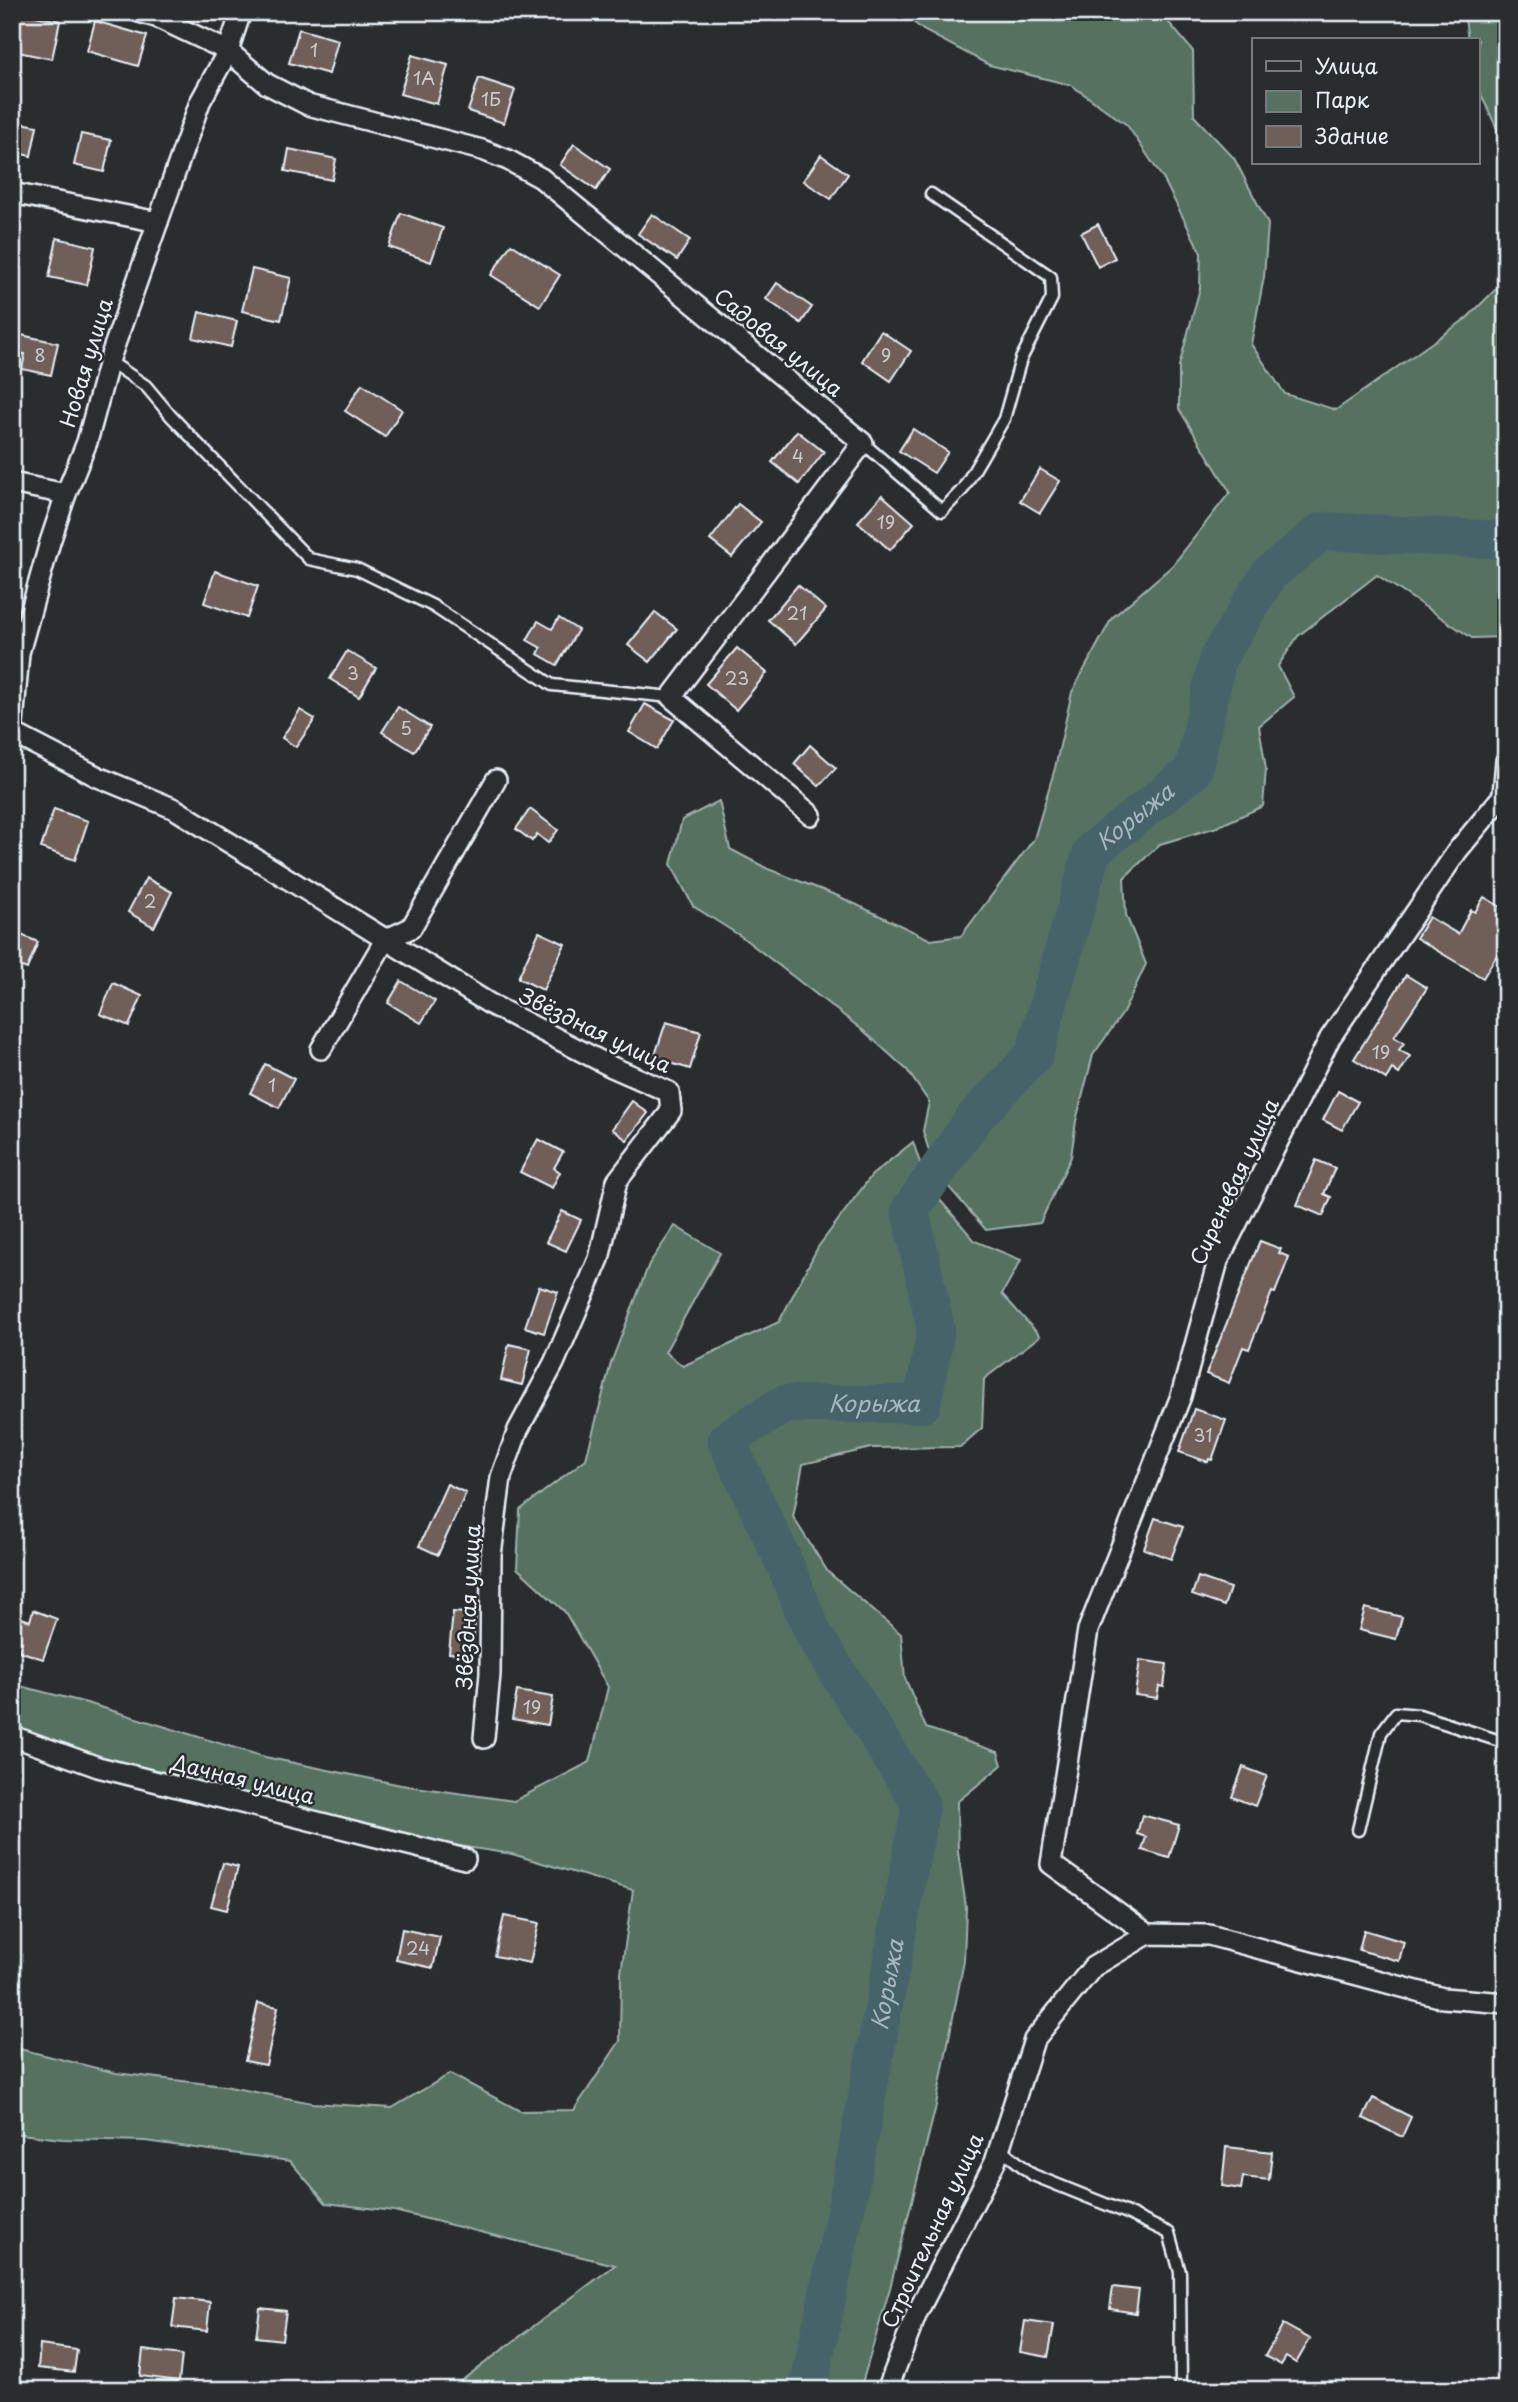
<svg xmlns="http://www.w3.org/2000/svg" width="1518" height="2402" font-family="'Playpen Sans',sans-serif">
<rect width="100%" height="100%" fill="#2a2d2e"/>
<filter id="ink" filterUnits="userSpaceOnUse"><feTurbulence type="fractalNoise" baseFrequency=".0143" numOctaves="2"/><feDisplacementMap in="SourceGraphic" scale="14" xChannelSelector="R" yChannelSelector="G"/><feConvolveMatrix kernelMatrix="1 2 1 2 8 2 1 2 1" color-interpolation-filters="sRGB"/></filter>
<g filter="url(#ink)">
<g fill="#557160" stroke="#9eb1ac" stroke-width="2">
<path d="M901,12h259l33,39 1,65 40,42 34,66 -4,53 -13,67 34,50 51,16 131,-92 39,-39v358l-34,1 -95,-63 -79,61 -20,30 16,31 -35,29 7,43 -3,37 -46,21 -57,17 -36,34 2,37 20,49 -23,49 -30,42 -17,66 -5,36 -31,66 -54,7 -51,-59 -12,-40 6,-29 -22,-32 -42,-38 -123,-95 -49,-31 -22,-42 11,-44 37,-19 11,48 38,20 70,27 93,44 30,-4 73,-97 21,-71 17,-76 40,-74 60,-52 58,-74 -51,-83v-43l21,-78 1,-35 -37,-73 -37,-55 -56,-40 -82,-20 -66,-35z"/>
<path d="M1464,12h42v136l-28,-60v-48h-10z"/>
<path d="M913,1142l15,44 47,55 46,19 -19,34 38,42 -56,43 -2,49 -22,19 -89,1 -68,16 -10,53 35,55 73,62 4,44 21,50 72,24 4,13 -45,37 1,50 8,55 -2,54 -29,149 -45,178 -30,102h-411l166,-125 -221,-54 -68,-8 -36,-42 -145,-20 -83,-2 -50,-6v-86l104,26 108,13 88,17 80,5 58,-34 70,37 54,-1 46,-69 1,-68 12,-83 -121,-36 -99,-15 -221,-49 -180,-64v-42l75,19 178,54 136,28 113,16 76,-39 18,-75 -43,-75 -48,-44 3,-58 66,-51 25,-96 38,-99 26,-38 45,27 -55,99 18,14 96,-44 39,-75 54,-72z"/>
</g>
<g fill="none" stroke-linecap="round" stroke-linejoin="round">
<path stroke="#46636a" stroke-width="38" id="s1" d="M808,2390l42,-202 71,-383 -108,-172 -30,-73 -57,-120 58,-36h138l14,-74 -26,-120 65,-93 59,-62 58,-204 101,-80 25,-113 51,-84 53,-43 181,9 3,-3"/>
</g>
<g fill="#705e59" stroke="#e8f1f8" stroke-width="2">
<path d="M21,13l39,8 -8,38 -39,-8z"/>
<path d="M95,21l52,15 -9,30 -51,-15z"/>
<path d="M299,29l39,11 -9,34 -40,-11z"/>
<path d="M412,55l36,10 -11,39 -37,-10z"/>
<path d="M479,78l36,12 -11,33 -36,-12z"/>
<path d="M12,121l25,5 -6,30 -19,-4z"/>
<path d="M81,134l30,6 -7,32 -30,-7z"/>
<path d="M574,144l36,25 -14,21 -36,-25z"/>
<path d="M289,149l47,10 -4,21 -47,-9z"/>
<path d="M821,155l27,19 -17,25 -28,-18z"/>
<path d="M401,213l42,15 -12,34 -42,-15z"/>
<path d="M652,214l38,26 -13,20 -39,-26z"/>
<path d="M1098,224l17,34 -17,9 -17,-34z"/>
<path d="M57,238l38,9 -8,38 -38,-8z"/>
<path d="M511,244l49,31 -20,31 -49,-31z"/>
<path d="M252,269l39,9 -10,42 -39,-9z"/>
<path d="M777,283l35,24 -11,16 -35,-24z"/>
<path d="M199,312l38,9 -6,26 -38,-9z"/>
<path d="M881,331l30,20 -20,30 -29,-20z"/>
<path d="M12,333l46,10 -7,32 -29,-6 3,-15 -13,-1z"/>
<path d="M362,384l40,26 -17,27 -40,-26z"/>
<path d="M913,429l35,23 -14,21 -35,-22z"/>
<path d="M797,431l27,21 -25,32 -27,-22z"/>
<path d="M1040,469l20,12 -20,32 -20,-12z"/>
<path d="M882,495l32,28 -24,27 -32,-28z"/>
<path d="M738,504l23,18 -29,35 -22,-17z"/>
<path d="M215,571l43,15 -11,32 -43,-15z"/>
<path d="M798,585l28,24 -30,35 -28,-24z"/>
<path d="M655,612l22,17 -27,33 -22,-17z"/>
<path d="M559,618l19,12 -21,35 -19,-11 3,-6 -14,-8 11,-19 14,8z"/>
<path d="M737,648l30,25 -31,37 -30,-26z"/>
<path d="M347,651l29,17 -17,29 -29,-18z"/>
<path d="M645,704l29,16 -17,29 -28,-17z"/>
<path d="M398,707l32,20 -16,25 -32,-20z"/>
<path d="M300,710l15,9 -19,28 -14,-9z"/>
<path d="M810,745l26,23 -17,18 -25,-22z"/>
<path d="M54,809l34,12 -13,39 -34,-12z"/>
<path d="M530,809l28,21 -10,13 -11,-9 -5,7 -16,-12z"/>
<path d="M146,878l26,14 -18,35 -26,-15z"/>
<path d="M1484,897l22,13v30l-23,38 -67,-40 13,-21 29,17 13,-24 4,2z"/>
<path d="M12,931l26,11 -11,27 -15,-6z"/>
<path d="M539,932l26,12 -22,46 -25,-12z"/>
<path d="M1406,975l21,13 -33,49 10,6 -5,7 11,6 -11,18 -7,-5 -6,10 -32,-20z"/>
<path d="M401,981l34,20 -14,22 -33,-20z"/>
<path d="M113,983l29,13 -13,30 -29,-12z"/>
<path d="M666,1022l35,10 -11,37 -36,-11z"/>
<path d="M265,1064l29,15 -15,29 -29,-15z"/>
<path d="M1338,1091l20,11 -16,28 -19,-10z"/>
<path d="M632,1101l16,12 -21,27 -15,-11z"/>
<path d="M538,1139l25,13 -9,16 6,4 -8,16 -32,-16z"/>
<path d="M1316,1160l19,8 -11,26 7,3 -8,19 -26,-11z"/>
<path d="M562,1211l19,9 -15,31 -20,-9z"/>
<path d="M1260,1241l21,8 -2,4 10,4 -14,36 -3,-1 -23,57 -6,-2 -14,36 -23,-9z"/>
<path d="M539,1286l19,6 -14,41 -19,-6z"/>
<path d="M509,1344l22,5 -9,36 -21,-5z"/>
<path d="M1194,1409l32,11 -14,40 -3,-1 -1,3 -29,-10z"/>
<path d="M447,1484l19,9 -28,62 -19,-9z"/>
<path d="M1155,1518l28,9 -12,32 -27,-10z"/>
<path d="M1198,1577l32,11 -6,18 -32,-11z"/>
<path d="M1365,1608l37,9 -6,22 -37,-9z"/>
<path d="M33,1610l24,9 -14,40 -24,-8 3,-9 -9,-3 6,-22 11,4z"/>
<path d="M453,1612l23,2 -4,41 -23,-2z"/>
<path d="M1140,1660l27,4 -3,23 -5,-1 -2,12 -22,-3z"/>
<path d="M517,1691l36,6 -5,28 -36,-6z"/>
<path d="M1243,1767l24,9 -12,30 -23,-9z"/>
<path d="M1142,1815l37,10 -10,33 -27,-8 4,-13 -9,-3z"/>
<path d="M223,1863l15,4 -11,43 -16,-4z"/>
<path d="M504,1916l35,7 -9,40 -35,-7z"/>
<path d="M402,1929l38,8 -7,31 -37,-8z"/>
<path d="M1364,1930l40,12 -5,19 -40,-11z"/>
<path d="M258,2003l20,4 -12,58 -21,-4z"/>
<path d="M1373,2098l38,19 -9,20 -39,-19z"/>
<path d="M1226,2147l46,5 -3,28 -26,-3 -2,12 -19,-3z"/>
<path d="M1113,2287l26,3 -3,23 -26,-4z"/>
<path d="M176,2298l34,4 -3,29 -35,-4z"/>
<path d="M260,2308l26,3 -4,29 -26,-3z"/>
<path d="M1025,2321l29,4 -6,32 -28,-5z"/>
<path d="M1283,2324l27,15 -14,24 -10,-6 -5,8 -16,-9z"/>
<path d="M40,2345l37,5 -3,22 -36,-4z"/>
<path d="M143,2350l39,5 -3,26 -39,-5z"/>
</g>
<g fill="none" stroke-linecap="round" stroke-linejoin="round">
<defs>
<g id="lane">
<path d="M109,361l37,25 25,30 138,143 48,10 76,37 119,79 119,12"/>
<path d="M863,443l79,68 21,-22 41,-70 17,-60 31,-61 -1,-21 -120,-83"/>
<path d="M1358,1830l23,-97 15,-20 23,2 87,28"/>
<path d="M1000,2148l33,27 92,37 44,21 11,39 1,118"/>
</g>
<g id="street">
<path d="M139,12l17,5 72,34 39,33 41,21 174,45 26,10 33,18 322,265 -192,254 140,118"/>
<path d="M12,193l146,29"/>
<path d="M12,483l54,11"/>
<path d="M13,733l85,44 77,32 315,195 122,63 57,25 2,19 -54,70 -18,78 -45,104 -36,67 -17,47 -10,78 -1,119 -6,64"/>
<path d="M12,736l7,-83 31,-111 16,-48 21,-52 22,-81 91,-259 28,-51 13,-39"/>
<path d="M1503,794l3,-33"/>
<path d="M321,1049l64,-109 26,-12 85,-148"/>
<path d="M12,1736l86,31 367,92"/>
<path d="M1148,1934l-97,-70 37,-234 93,-234 37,-135 112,-223 128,-188 48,-58"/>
<path d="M12,2389l4,1"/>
<path d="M887,2390l30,-77 78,-151 39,-122 59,-73 55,-33 61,1 234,63 63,5"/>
</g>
</defs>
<use href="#lane" stroke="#e8f1f8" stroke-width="15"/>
<use href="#street" stroke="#e8f1f8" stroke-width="24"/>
<use href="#lane" stroke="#2a2d2e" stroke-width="10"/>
<use href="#street" stroke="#2a2d2e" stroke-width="19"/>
</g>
</g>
<g text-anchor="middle" stroke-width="5" stroke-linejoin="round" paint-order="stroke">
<g font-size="18" fill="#caccd0">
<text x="314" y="57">1</text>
<text x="424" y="85">1А</text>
<text x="491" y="106">1Б</text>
<text x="40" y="362">8</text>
<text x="886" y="362">9</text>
<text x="798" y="463">4</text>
<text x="886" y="529">19</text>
<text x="797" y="620">21</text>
<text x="353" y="680">3</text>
<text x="737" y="685">23</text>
<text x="406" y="735">5</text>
<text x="150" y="908">2</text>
<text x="1381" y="1059">19</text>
<text x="272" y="1092">1</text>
<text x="1203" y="1442">31</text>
<text x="532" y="1714">19</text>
<text x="418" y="1955">24</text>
</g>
<g font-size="21" fill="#e8f1f8" stroke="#2a2d2e">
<text transform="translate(778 343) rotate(39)" y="7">Садовая улица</text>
<text transform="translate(87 363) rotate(-73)" y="7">Новая улица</text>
<text transform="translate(595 1031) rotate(26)" y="7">Звёздная улица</text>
<text transform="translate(1235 1182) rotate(-65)" y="7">Сиреневая улица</text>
<text transform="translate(469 1607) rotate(-87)" y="7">Звёздная улица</text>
<text transform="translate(243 1780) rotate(14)" y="7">Дачная улица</text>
<text transform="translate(933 2231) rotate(-65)" y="7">Строительная улица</text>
</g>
<g font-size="23" font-style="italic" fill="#a7b8bf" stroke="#2a2d2e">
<text dy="8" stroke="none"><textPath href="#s1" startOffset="1881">Корыжа</textPath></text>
<text dy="8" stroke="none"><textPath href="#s1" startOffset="1169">Корыжа</textPath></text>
<text dy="8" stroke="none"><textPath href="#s1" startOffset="413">Корыжа</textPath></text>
</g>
</g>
<rect width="1518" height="2402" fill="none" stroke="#2a2d2e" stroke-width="42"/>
<rect x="21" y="21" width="1476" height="2360" fill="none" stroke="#e8f1f8" stroke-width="2.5" filter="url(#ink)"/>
<rect x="1252" y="38" width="228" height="126" fill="#2a2d2e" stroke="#767b7f" stroke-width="2"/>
<rect x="1266" y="61" width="35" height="10" fill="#2a2d2e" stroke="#767b7f" stroke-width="2"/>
<text x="1315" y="74" font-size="21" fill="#e8f1f8">Улица</text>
<rect x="1266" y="91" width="35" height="21" fill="#557160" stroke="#767b7f" stroke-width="2"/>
<text x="1315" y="108" font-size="21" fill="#e8f1f8">Парк</text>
<rect x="1266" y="126" width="35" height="21" fill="#705e59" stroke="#767b7f" stroke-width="2"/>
<text x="1315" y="144" font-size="21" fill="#e8f1f8">Здание</text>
</svg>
